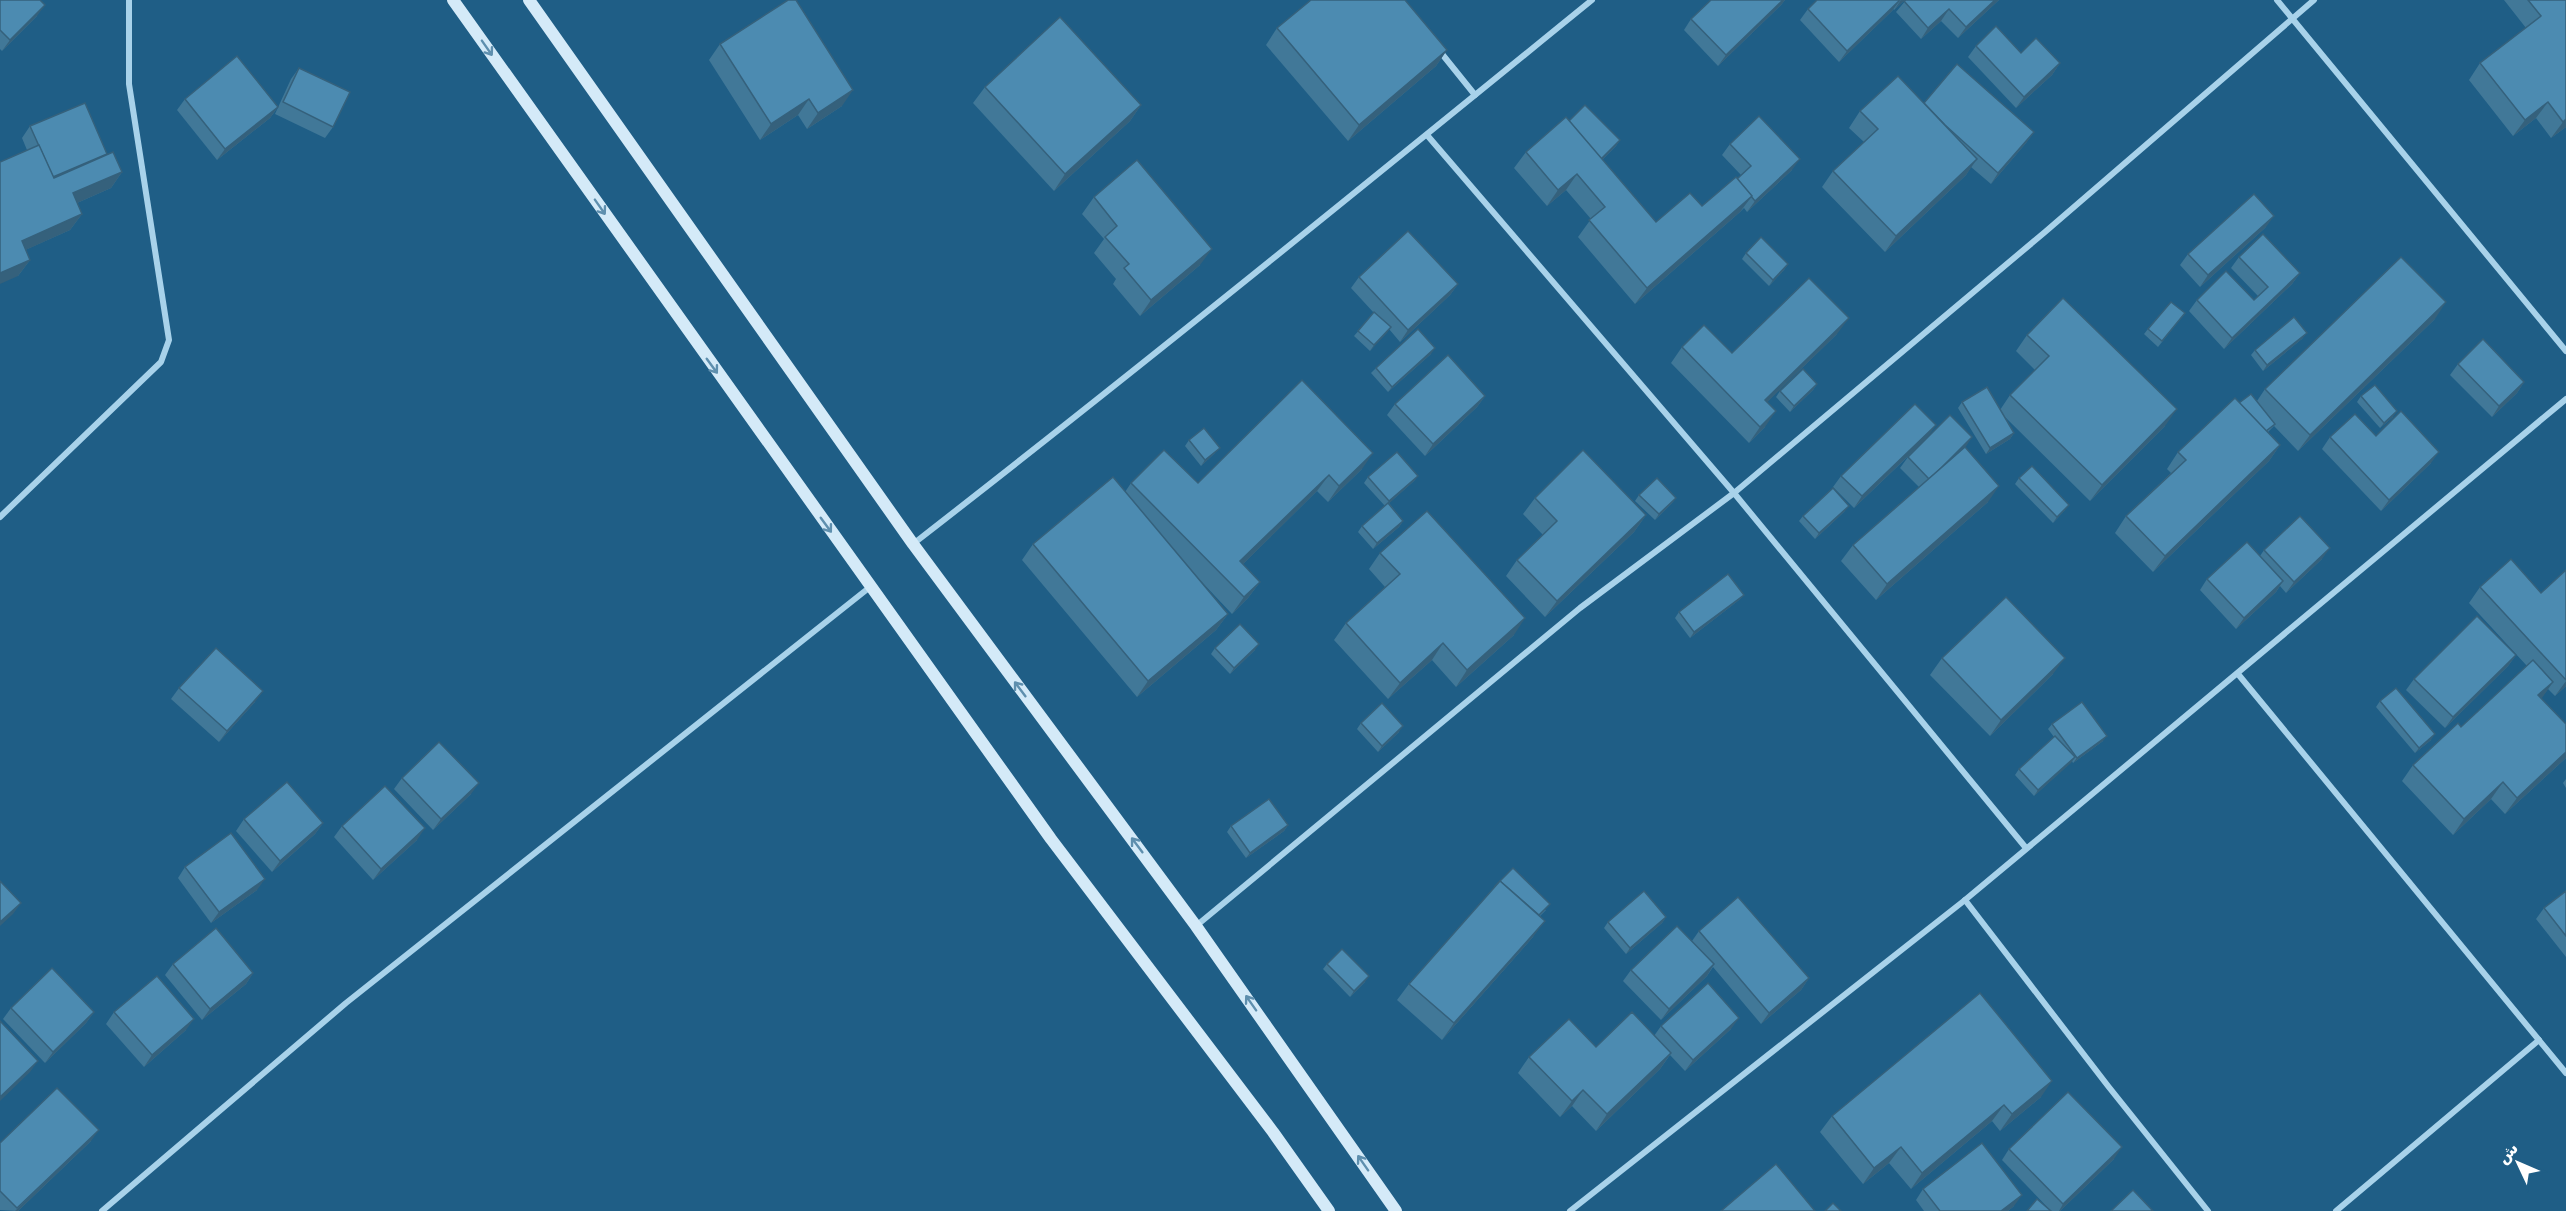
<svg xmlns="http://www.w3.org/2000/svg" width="2566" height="1211" font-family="'DejaVu Sans',Vazirmatn,sans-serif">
<rect width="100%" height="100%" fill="#1f5e86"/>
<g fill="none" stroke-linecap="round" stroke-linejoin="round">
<g stroke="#a8d2ea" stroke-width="6">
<path d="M2277,0l289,351"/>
<path d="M1438,49l37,46"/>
<path d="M1427,135l307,358 292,355"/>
<path d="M0,517l161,-155 8,-22 -40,-256v-84"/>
<path d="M913,544c229,-178 454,-361 679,-544"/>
<path d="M2238,674l328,399"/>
<path d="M1965,900l143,186 100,125"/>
<path d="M1196,926l384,-318 154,-115 311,-261 269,-232"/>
<path d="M102,1211l244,-208 524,-416"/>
<path d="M1570,1211l395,-311 601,-501"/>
<path d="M2336,1211l203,-171"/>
</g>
<g stroke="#d4eaf8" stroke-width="12">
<path d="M453,0l598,839 222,293 56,79"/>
<path d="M529,0l384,544 283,382 200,285"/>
</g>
</g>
<g fill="#417898">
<path d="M0,0l37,16 -35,35 -2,-2z"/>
<path d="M1711,0h74l-4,5 -63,61 -34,-36 7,-11z"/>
<path d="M1817,0h88l-11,10v-1l-55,53 -39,-42 8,-11z"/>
<path d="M1906,0h93l-41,38 -17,-17 -20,18 -25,-27z"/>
<path d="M2504,0h62v127l-15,11 -15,-20 -23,18 -44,-56 11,-17 46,-35z"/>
<path d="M1277,28l170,22 -11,16 -88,75 -82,-96z"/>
<path d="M720,44l122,62 -35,23 -9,-14 -38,25 -51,-80z"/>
<path d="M1976,46l45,7 39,10 -8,12 -36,33 -48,-51z"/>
<path d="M299,68l34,59 -8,11 -50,-24 16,-35z"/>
<path d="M985,87l156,18 -11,16 -76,70 -81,-88z"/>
<path d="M185,99l93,8 -8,11 -53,42 -40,-50z"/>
<path d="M1924,103l110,29 -8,11 -35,41 -20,-17 -5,8 -81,77 -63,-65 11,-16 31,-29 -15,-14 11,-17z"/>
<path d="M1569,121l51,19 -4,6 -14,14 54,62 46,-16 39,-31 -19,-20 8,-11 62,26 -45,42 -3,-4 -4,4 -105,92 -57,-67 13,-18 -25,-29 -19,16 -33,-38 12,-16z"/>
<path d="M30,126l77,28 15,18 -11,16 -34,15 5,11 -12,16 -45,20 5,10 -12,16 9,-126 -5,-12z"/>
<path d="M1094,197l106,68 -60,51 -27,-32 3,-5 -22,-26 10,-14 -22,-25z"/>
<path d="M2266,227l-66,60 -20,-22 8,-11z"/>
<path d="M1746,253l42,11 -4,6 -15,16 -27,-27z"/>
<path d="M2239,257l61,16 -8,11 -68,65 -35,-38 8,-11h57l4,-4 -27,-28z"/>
<path d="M1359,277l99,7 -8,11 -50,47 -11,-13 -19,22 -16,-15 20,-23 -23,-25z"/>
<path d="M2185,313l-27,34 -14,-13 4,-5z"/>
<path d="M2435,319l-137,132 -24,-25 -6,6 12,13 -11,16 -116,111 -38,-39 11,-17 45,-43 -4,-4 11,-17 61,-49 18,-2 8,-12z"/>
<path d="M1837,334l-70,68 -2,25 -16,16 -78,-80 11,-16 50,6z"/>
<path d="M2027,335l138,91 -75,75 -85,-84 9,16 -4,6 -24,15 -28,-46 4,-6 38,8 10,-15 25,-25 -19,-19z"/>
<path d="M2303,338l-40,33 -12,-16 4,-5z"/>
<path d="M1431,354l-43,38 -17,-19 5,-5z"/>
<path d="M2458,364l66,18 -7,11 -25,24 -42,-42z"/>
<path d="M1817,384l-4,6 -23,22 -14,-15 4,-6z"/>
<path d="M1485,396l-8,11 -52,49 -38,-41 8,-11z"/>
<path d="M2361,396l32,21 -13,11 -23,-26z"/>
<path d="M1929,436l36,11 23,55 -112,98 -35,-39 12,-16 66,-58 -19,-19 8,-11 14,-14 -68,65 -21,-21 8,-11z"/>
<path d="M2330,437l101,26 -50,48 -59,-62z"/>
<path d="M1189,440l26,13 -14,13 -16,-20z"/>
<path d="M1362,469l-34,33 -11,-11 -74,73 17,18 -12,16 -16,16 -35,-37 31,37 -12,16 -79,67 -115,-137 11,-16 92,-52 6,-9h67z"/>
<path d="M1418,476l-4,5 -25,22 14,18 -4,6 -26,22 -15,-17 4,-6 23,-20 -21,-23 4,-6z"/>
<path d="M2019,478l46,32 -12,13 -38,-39z"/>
<path d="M1639,495l37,3 -4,5 -17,17 -20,-19z"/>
<path d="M1535,498l111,17 -12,17 -89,85 -39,-41 11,-16 26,-25 -20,-21z"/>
<path d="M1845,511l-30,28 -16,-18 4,-5z"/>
<path d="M2264,550l58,9 -36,34 -6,-7 -4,6 -40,37 -36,-39 7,-11 53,-23z"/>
<path d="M1380,553l134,82 -58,52 -24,-27 -44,39 -54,-59 12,-17 39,-36 -16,-18z"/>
<path d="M2566,570v116l-11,10 -7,-7 -7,9 25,26v34l-61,56 -14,-15 -38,36 -51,-54 11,-16 48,-38 66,-61 -58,-63 11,-16 61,6z"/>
<path d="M1744,595l-5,5 -49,38 -15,-20 4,-6z"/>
<path d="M1215,648l40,2 -25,24 -19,-20z"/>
<path d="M2516,655l-8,11 -63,62 -39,-38 8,-11z"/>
<path d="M1942,658l111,16 -63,62 -60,-61z"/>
<path d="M179,688l76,14 -36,40 -48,-43z"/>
<path d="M2380,701l51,39 -16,13 -39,-46z"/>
<path d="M1361,723l38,9 -21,20 -21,-23z"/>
<path d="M2052,724l51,17 -30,22 -1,-2 -38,35 -19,-21 4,-6 35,-32 -6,-8z"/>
<path d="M402,778l69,16 -38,36 -39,-41z"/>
<path d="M2566,779v9l-3,-5z"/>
<path d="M244,819l79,4 -8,11 -43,38 -36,-41z"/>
<path d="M1288,825l-4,6 -38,27 -19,-26 4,-6z"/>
<path d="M342,826l75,14 -44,40 -39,-43z"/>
<path d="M185,867l72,23 -46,33 -33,-45z"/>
<path d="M1495,886l51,24 -6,6 -7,21 -91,103 -45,-40 12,-16 82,-92z"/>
<path d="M2566,891v66l-30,-38 8,-11z"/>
<path d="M1666,917l-4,6 -36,31 -22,-26 4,-6z"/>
<path d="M1699,931l110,47 -8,12 -40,34 -48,-57 -6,9 -46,44 -38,-39 8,-11 61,-29z"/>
<path d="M173,964l80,9 -7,11 -44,36 -37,-45z"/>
<path d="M1327,964l38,18 -15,15 -27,-28z"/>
<path d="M11,1008l83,4 -8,11 -41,40 -42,-44z"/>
<path d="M114,1012l72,18 -42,37 -38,-43z"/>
<path d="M1661,1026l70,3 -46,42 -15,-16 -10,14 -64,62 -24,-25 -12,11 -42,-44 11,-16 67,-10 58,-11z"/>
<path d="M2041,1097l-41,34 -8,-10 -81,68 -22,-26 -26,21 -43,-52 12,-16z"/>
<path d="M91,1141l-73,70 -18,-1v-67z"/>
<path d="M2009,1149l105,10 -54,52h-9l-49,-51z"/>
<path d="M1923,1189l91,17 -6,5h-84l-8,-11z"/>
</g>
<g fill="#35617c">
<path d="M1783,0h2l-4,5 -63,61 8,-11z"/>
<path d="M1900,0l-8,11 -53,51 8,-11z"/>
<path d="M1901,0h4l-11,10z"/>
<path d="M1995,0h4l-41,38 8,-11z"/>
<path d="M45,5l-8,11 -35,35 8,-11z"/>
<path d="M1949,9l-8,12 -20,18 7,-11z"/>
<path d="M1447,50l-11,16 -88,75 11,-16z"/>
<path d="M2060,63l-8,12 -36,33 8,-11z"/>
<path d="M853,90l-11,16 -35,23 11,-16z"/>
<path d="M809,99l-11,16 -38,25 11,-16z"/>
<path d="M2548,102l-12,16 -23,18 12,-16z"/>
<path d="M1141,105l-11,16 -76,70 11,-17z"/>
<path d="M278,107l-8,11 -53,42 8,-11z"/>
<path d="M2566,119v8l-15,11 12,-16z"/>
<path d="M2034,132l-8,11 -35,41 7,-11z"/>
<path d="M1620,140l-4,6 -20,20 4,-6z"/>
<path d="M1800,159l-8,11 -45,42 8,-11z"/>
<path d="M1977,159l-11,16 -81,77 11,-16z"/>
<path d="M122,172l-11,16 -50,22 12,-17z"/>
<path d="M1577,174l-11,16 -19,16 11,-16z"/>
<path d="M1752,196l-12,16 -105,92 12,-16z"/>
<path d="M82,214l-12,16 -60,27 12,-16z"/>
<path d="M2274,216l-8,11 -66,60 8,-12z"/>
<path d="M1212,249l-12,16 -60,51 11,-16z"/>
<path d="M30,260l-12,16 -18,8v-11z"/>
<path d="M1788,264l-4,6 -15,16 4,-6z"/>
<path d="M2300,273l-8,11 -68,65 8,-11z"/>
<path d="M1458,284l-8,11 -50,47 8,-12z"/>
<path d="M2446,302l-11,17 -137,132 12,-16z"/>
<path d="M1849,318l-12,16 -84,82 12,-16z"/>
<path d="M1391,327l-4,6 -17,18 4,-6z"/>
<path d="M2307,333l-4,5 -40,33 4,-6z"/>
<path d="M1435,348l-4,6 -43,38 4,-5z"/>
<path d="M2524,382l-7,11 -25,24 7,-11z"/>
<path d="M1817,384l-4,6 -23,22 4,-6z"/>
<path d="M1485,396l-8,11 -52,49 8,-12z"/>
<path d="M2177,409l-12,17 -75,75 12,-16z"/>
<path d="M1776,411l-11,16 -16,16 11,-16z"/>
<path d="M2397,411l-4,6 -13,11 4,-5z"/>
<path d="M1936,425l-8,12 -74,71 8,-12z"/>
<path d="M2014,433l-4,6 -24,15 4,-6z"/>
<path d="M1972,437l-7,11 -36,31z"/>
<path d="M2280,445l-11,16 -116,111 12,-16z"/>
<path d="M1220,448l-5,5 -14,13 4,-6z"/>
<path d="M2439,452l-8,11 -50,48 8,-11z"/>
<path d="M1373,453l-11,16 -34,33 11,-16z"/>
<path d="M1329,475l-12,16 -88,87 11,-17z"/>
<path d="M1418,476l-4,5 -29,26 4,-6z"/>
<path d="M1999,486l-11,16 -112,98 11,-16z"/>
<path d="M1676,498l-4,5 -17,17 4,-6z"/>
<path d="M2069,505l-4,5 -12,13 4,-6z"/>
<path d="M1849,506l-4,5 -30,28 4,-6z"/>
<path d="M1646,515l-12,17 -89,85 12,-16z"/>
<path d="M1403,521l-4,6 -26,22 4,-6z"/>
<path d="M2330,548l-8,11 -36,34 8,-11z"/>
<path d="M2283,581l-7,11 -40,37 8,-11z"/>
<path d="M1260,582l-12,16 -16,16 12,-17z"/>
<path d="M1744,595l-5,5 -49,38 4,-6z"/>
<path d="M1228,614l-12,16 -79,67 11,-16z"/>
<path d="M1525,618l-11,17 -58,52 11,-17z"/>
<path d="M1443,643l-11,17 -44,39 12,-16z"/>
<path d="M1259,644l-4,6 -25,24 4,-6z"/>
<path d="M2516,655l-8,11 -63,62 8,-11z"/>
<path d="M2065,658l-12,16 -63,62 11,-16z"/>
<path d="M2566,681v5l-11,10z"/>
<path d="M2553,682l-11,16 -4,-3z"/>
<path d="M263,691l-8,11 -36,40 8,-11z"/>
<path d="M1403,726l-4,6 -21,20 4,-6z"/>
<path d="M2435,734l-4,6 -16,13 4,-5z"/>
<path d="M2107,736l-4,5 -30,22 4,-5z"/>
<path d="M2566,752v6l-61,56 12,-16z"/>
<path d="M2075,757l-4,6 -37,33 4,-6z"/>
<path d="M2503,782l-12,17 -38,36 11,-16z"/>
<path d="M479,783l-8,11 -38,36 8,-11z"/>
<path d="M323,823l-8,11 -43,38 8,-11z"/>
<path d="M1288,825l-4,6 -38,27 4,-5z"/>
<path d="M425,828l-8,12 -44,40 8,-11z"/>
<path d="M265,879l-8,11 -46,33 8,-11z"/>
<path d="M21,903l-8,11 -13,12v-4z"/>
<path d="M1666,917l-4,6 -36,31 4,-6z"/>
<path d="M1545,921l-12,16 -91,103 12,-17z"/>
<path d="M1714,964l-7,12 -46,44 8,-11z"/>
<path d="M253,973l-7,11 -44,36 8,-11z"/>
<path d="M1369,976l-4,6 -15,15 4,-6z"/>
<path d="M1809,978l-8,12 -40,34 8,-11z"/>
<path d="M94,1012l-8,11 -41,40 8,-11z"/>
<path d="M1739,1018l-8,11 -46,42 8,-11z"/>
<path d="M194,1019l-8,11 -42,37 8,-12z"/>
<path d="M1671,1053l-11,16 -64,62 11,-17z"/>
<path d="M38,1061l-8,11 -30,29v-4z"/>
<path d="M2052,1081l-11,16 -41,34 12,-17z"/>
<path d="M1583,1090l-11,16 -12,11 12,-16z"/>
<path d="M2004,1105l-12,16 -81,68 11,-16z"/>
<path d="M99,1130l-8,11 -73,70h-3z"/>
<path d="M1901,1147l-12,16 -26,21 11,-16z"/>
<path d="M2122,1147l-8,12 -54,52h-1l4,-7z"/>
<path d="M2022,1195l-8,11 -6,5h-7z"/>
</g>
<g fill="#4c8bb1" stroke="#35617c" stroke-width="1.5">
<path d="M0,0h40l5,5 -35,35 -10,-10z"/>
<path d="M788,0h8l57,90 -35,23 -9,-14 -38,25 -51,-80z"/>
<path d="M1311,0h94l42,50 -88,75 -82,-97z"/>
<path d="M1711,0h72l-57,55 -35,-36z"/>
<path d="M1817,0h83l-53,51 -39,-42z"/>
<path d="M1906,0h89l-29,27 -17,-18 -21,19 -24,-27z"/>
<path d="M2528,0h38v119l-3,3 -15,-20 -23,18 -45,-57 61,-47z"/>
<path d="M1060,17l81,88 -76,69 -80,-87z"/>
<path d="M1996,26l25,27 15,-15 24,25 -36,34 -48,-51z"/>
<path d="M237,56l41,51 -53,42 -40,-50z"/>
<path d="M1957,64l77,68 -36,41 -53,-48 -21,-22z"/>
<path d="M299,68l51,24 -17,35 -50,-25z"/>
<path d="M1898,76l79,83 -81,77 -63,-65 45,-42 -18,-18z"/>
<path d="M85,103l22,51 -54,23 -23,-51z"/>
<path d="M1585,105l35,35 -19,19 -32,-38z"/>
<path d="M1759,116l41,43 -45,42 -18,-22 14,-13 -21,-22z"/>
<path d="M1566,117l90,105 34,-29 12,13 34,-29 16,19 -105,92 -58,-68 16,-13 -28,-33 -19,16 -32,-38z"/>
<path d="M39,145l15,33 59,-26 9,20 -49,21 9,21 -60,27 8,19 -30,13v-111z"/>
<path d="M1137,160l75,89 -61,51 -27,-32 5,-4 -24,-27 12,-11 -23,-29z"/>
<path d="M2254,194l20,22 -66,59 -20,-21z"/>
<path d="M1408,231l50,53 -50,46 -49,-53z"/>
<path d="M2263,234l37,39 -68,65 -35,-38 29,-29 28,29 14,-13 -29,-30z"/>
<path d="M1761,237l27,27 -15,16 -27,-27z"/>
<path d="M2401,257l45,45 -136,133 -45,-46z"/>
<path d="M1809,278l40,40 -84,82 11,11 -16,16 -78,-80 22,-22 28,28z"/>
<path d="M2063,298l114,111 -75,76 -92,-90 39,-39 -22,-21z"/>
<path d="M2171,302l14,11 -23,28 -14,-12z"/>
<path d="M1374,312l17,15 -17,18 -16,-14z"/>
<path d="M2294,317l13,16 -40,32 -12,-15z"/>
<path d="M1418,329l17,19 -43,39 -16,-19z"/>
<path d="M2483,339l41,43 -25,24 -41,-42z"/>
<path d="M1448,355l37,41 -52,48 -38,-40z"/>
<path d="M1803,369l14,15 -23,22 -14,-15z"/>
<path d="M1302,380l71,73 -34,33 -10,-11 -89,86 20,21 -16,15 -113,-114 33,-33 34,33z"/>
<path d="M2375,385l22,26 -13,12 -23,-27z"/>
<path d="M1987,387l27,46 -24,15 -28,-46z"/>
<path d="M2251,394l24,30 -9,7 -27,-28z"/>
<path d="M2235,398l45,47 -115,111 -39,-40 60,-56 -8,-8z"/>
<path d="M1915,404l21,21 -74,71 -21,-20z"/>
<path d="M2401,411l38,41 -50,48 -59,-63 25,-23 21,22z"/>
<path d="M1950,415l22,22 -31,31 -12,11 -21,-22z"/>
<path d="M1204,428l16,20 -15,12 -16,-20z"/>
<path d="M1965,447l34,39 -112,98 -34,-39z"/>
<path d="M1583,450l63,65 -89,86 -40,-41 40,-39 -22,-23z"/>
<path d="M1397,452l21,24 -29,25 -21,-24z"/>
<path d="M2032,466l37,39 -12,12 -38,-39z"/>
<path d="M1113,477l115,137 -80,67 -115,-137z"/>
<path d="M1657,478l19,20 -17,16 -20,-19z"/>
<path d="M1833,488l16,18 -30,27 -16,-17z"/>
<path d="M1388,503l15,18 -26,22 -15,-17z"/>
<path d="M1427,511l98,107 -58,52 -24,-27 -43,40 -54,-60 54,-49 -20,-21z"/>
<path d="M2300,516l30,32 -36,34 -30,-32z"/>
<path d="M2247,542l36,39 -39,37 -37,-39z"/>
<path d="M2511,559l30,34 25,-23v110l-86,-93z"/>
<path d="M1728,574l16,21 -50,37 -15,-20z"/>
<path d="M2006,597l59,61 -64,62 -59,-62z"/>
<path d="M2477,616l39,39 -63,62 -39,-38z"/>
<path d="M1240,624l19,20 -25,24 -19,-20z"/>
<path d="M216,648l47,43 -36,40 -48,-43z"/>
<path d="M2533,660l20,22 -15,13 28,29v28l-49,46 -14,-16 -39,37 -51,-54 45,-42 3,4z"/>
<path d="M2396,688l39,46 -16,14 -39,-47z"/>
<path d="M2082,702l25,34 -30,22 -25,-34z"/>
<path d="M1382,703l21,23 -21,20 -21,-23z"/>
<path d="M2055,736l20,21 -37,33 -19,-21z"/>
<path d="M439,742l40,41 -38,36 -39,-41z"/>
<path d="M287,782l36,41 -43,38 -36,-42z"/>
<path d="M385,786l40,42 -44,41 -39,-43z"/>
<path d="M1269,799l19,26 -38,28 -19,-27z"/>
<path d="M231,833l34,46 -46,33 -34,-45z"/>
<path d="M1513,868l37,36 -11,11 -39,-34 -5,6v-1z"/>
<path d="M0,881l21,22 -21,19z"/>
<path d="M1500,881l45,40 -91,102 -45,-39z"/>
<path d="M1644,891l22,26 -36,31 -22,-26z"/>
<path d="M2566,891v45l-22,-28z"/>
<path d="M1738,897l71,81 -40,35 -70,-82z"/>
<path d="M1677,926l37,38 -45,45 -38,-39z"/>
<path d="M216,928l37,45 -43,36 -37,-45z"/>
<path d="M1342,949l27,27 -15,15 -27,-27z"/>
<path d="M52,968l42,44 -41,40 -42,-44z"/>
<path d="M157,976l37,43 -42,36 -38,-43z"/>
<path d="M1708,983l31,35 -46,42 -32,-34z"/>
<path d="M1980,993l72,88 -40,33 -8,-9 -82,68 -21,-26 -27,21 -42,-52z"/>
<path d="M1632,1012l39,41 -64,61 -24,-24 -11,11 -43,-44 40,-38 27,28z"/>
<path d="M0,1021l38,40 -38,36z"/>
<path d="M57,1088l42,42 -82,78 -17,-17v-48z"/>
<path d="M2068,1092l54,55 -59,57 -54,-55z"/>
<path d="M1982,1143l40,52 -21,16h-61l-17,-22z"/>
<path d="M1776,1164l39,47h-94z"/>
<path d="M2133,1190l20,21h-42z"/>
<path d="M2037,1199l14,12h-24z"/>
<path d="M1833,1203l8,8h-16z"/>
</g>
<defs><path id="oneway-shaft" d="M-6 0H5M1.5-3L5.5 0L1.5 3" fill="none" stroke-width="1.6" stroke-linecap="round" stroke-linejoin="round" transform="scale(1.5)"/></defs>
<g stroke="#5e8fae">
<use href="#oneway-shaft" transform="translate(487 48) rotate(55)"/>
<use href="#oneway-shaft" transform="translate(600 207) rotate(55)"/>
<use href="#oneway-shaft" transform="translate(712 366) rotate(54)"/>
<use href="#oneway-shaft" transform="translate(826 525) rotate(54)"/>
<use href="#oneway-shaft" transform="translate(1020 689) rotate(-127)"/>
<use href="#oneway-shaft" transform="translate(1137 845) rotate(-127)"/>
<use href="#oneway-shaft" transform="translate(1251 1003) rotate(-125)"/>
<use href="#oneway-shaft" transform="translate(1363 1163) rotate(-125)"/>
</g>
<g transform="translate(2518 1163) rotate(314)" stroke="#1f5e86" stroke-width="4.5" paint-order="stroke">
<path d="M0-4.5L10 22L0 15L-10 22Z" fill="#ffffff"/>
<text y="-9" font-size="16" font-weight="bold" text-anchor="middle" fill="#ffffff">ش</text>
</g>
</svg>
